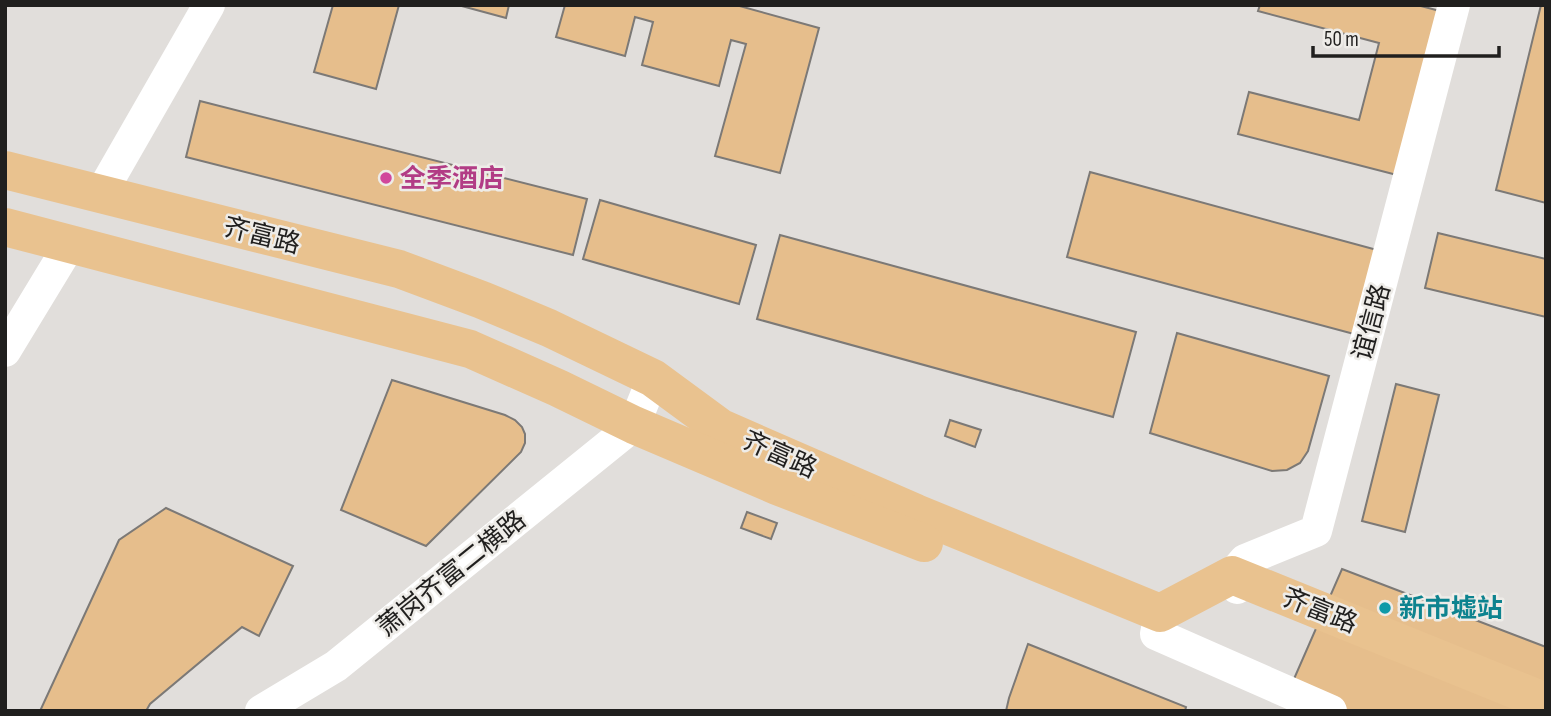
<svg xmlns="http://www.w3.org/2000/svg" width="1551" height="716" font-family="'Sofia Sans Condensed','Noto Sans SC',sans-serif">
<rect width="100%" height="100%" fill="#e1dedb"/>
<g fill="#e6be8c" stroke="#7c7976" stroke-width="2">
<path d="M333,5h66l-23,84 -62,-17z"/>
<path d="M458,5h51l-3,13z"/>
<path d="M565,5h171l83,23 -39,145 -65,-17 31,-112 -15,-4 -12,46 -77,-21 11,-43 -18,-5 -10,39 -69,-19z"/>
<path d="M1260,5h157l23,6 -43,164 -159,-41 11,-42 110,28 20,-77 -121,-32z"/>
<path d="M1541,5h5v198l-50,-13z"/>
<path d="M200,101l387,98 -14,56 -387,-98z"/>
<path d="M1090,172l287,78 -23,84 -287,-77z"/>
<path d="M600,200l156,45 -17,59 -156,-45z"/>
<path d="M1438,233l108,26v58l-121,-29z"/>
<path d="M780,235l356,97 -23,85 -356,-98z"/>
<path d="M1177,333l152,43 -21,75 -8,12 -13,7 -15,1 -122,-38z"/>
<path d="M392,380l113,35 10,5 7,7 3,7v9l-4,9 -95,94 -85,-36z"/>
<path d="M1396,384l43,11 -34,137 -43,-11z"/>
<path d="M950,420l31,10 -6,17 -30,-11z"/>
<path d="M166,508l127,58 -34,70 -17,-9 -92,77 -4,7h-106l79,-171z"/>
<path d="M747,512l30,11 -6,16 -30,-11z"/>
<path d="M1342,569l204,78v64h-201l-55,-23z"/>
<path d="M1028,644l158,63 -1,4h-179l3,-13z"/>
</g>
<g fill="none" stroke-linecap="round" stroke-linejoin="round">
<g stroke="#fff" stroke-width="32">
<path d="M100,195l109,-190"/>
<path d="M5,351l65,-107"/>
<path d="M1237,588l-5,-13 13,-15 71,-29 138,-526"/>
<path d="M1160,613l-4,21 175,77"/>
<path d="M261,711l75,-45 298,-241 19,-47"/>
</g>
<g stroke="#e9c28f" stroke-width="38">
<path d="M5,170l394,99 83,31 67,28 104,50 68,50 195,85 244,100 72,-38 314,127"/>
<path d="M5,227l465,122 88,39 76,37 143,61 147,57"/>
</g>
</g>
<circle fill="#d1479c" stroke="#eeece8" stroke-width="2.5" cx="386" cy="178" r="7"/>
<circle fill="#0f9aa8" stroke="#eeece8" stroke-width="2.5" cx="1385" cy="608" r="7"/>
<g text-anchor="middle" stroke-width="5" stroke-linejoin="round" paint-order="stroke">
<g font-size="26" font-weight="bold" fill="#b23c85" stroke="#eeece8" text-anchor="start">
<text x="400" y="187">全季酒店</text>
</g>
<g font-size="26" fill="#201f1e" stroke="#eeece8">
<text transform="translate(262 235) rotate(14)" y="9">齐富路</text>
<text transform="translate(1371 322) rotate(-75)" y="9">谊信路</text>
<text transform="translate(780 454) rotate(24)" y="9">齐富路</text>
<text transform="translate(451 573) rotate(-39)" y="9">萧岗齐富二横路</text>
<text transform="translate(1320 610) rotate(22)" y="9">齐富路</text>
</g>
<g font-size="26" font-weight="bold" fill="#0d838f" stroke="#eeece8" text-anchor="start">
<text x="1399" y="617">新市墟站</text>
</g>
</g>
<rect width="1551" height="716" fill="none" stroke="#201f1e" stroke-width="14"/>
<path d="M1313 46v10h186v-10" fill="none" stroke="#201f1e" stroke-width="3.5"/>
<text x="1324" y="46" font-size="21" fill="#201f1e" stroke="#eeece8" stroke-width="5" paint-order="stroke">50 m</text>
</svg>
